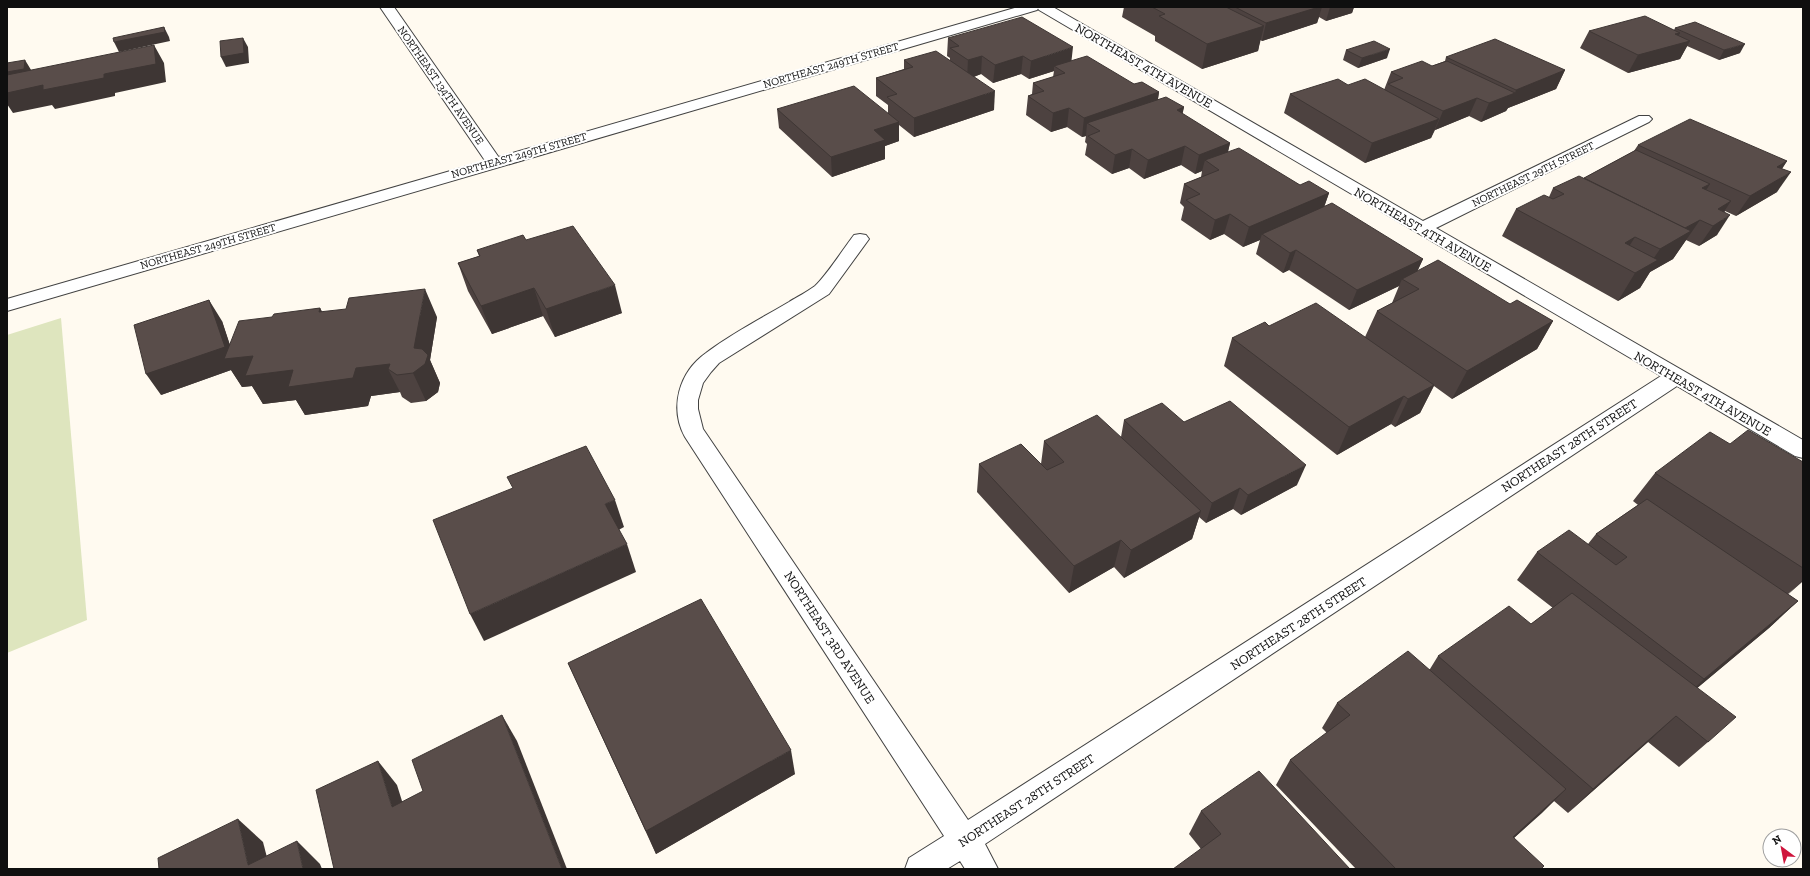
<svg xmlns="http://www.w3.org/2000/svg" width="1810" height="876" font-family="'Zilla Slab',serif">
<rect width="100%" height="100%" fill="#fffaf0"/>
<path fill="#dee5be" d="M61,318l26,302 -80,33v-318z"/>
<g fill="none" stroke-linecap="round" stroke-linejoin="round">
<defs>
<g id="minor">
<path d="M380,7h14l108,155 -2,3 -6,2 -6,-2z"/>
<path d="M1037,7h16l370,214 216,-105h10l3,3 -3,3 -213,106 367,212v18l-8,-2 -118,-70 -692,458 13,25h-33l-5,-8 -13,8h-42l4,-11 35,-22 -259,-399c-16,-29 -6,-65 21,-84 25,-19 56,-35 83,-51 8,-5 18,-10 26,-16 11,-10 29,-38 39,-51l6,-1 6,1 3,4 -40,55 -110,69 -8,9 -8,11 -5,17v9l5,20 265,391 693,-444 -622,-366z"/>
</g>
<path id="tertiary" d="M1018,7h21l-2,3 -1030,301v-12z"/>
</defs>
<use href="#minor" stroke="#424242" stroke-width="2"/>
<use href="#tertiary" stroke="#424242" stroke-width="2"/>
<use href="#minor" fill="#fff" fill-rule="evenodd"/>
<use href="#tertiary" fill="#fff" fill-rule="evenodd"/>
</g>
<g fill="#4d4240">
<path d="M1123,7h231l-2,6 -26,8 -7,-4 -2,6 -55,18 -2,-1 -2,11 -56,18 -47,-28v-5l-33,-19 2,-10z"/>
<path d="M1675,28l65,25 -21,7 -32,-14 -7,13 -52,14 -48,-25 9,-17 85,-1z"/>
<path d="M948,38l123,23 63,23 25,8 -1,7 26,8 -2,7 48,29 -2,9 72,33 29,8 -5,14 99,52 -6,12 93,33 43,17 -16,28 -85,50 -18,-13 -14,27 -25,14 -4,-3 -54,31 -113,-89 8,-28 37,-12 96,11 12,-26 15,-8 7,-17 -50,24 -60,-40 -6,3 -27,-19 4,-14 -17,7 -19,-13 -14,6 -29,-20 3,-13 -4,-4 4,-19 17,-7 1,-6 -7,3 -14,-9 -37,14 -15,-11 -17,6 -27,-19 2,-11 -2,-2 1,-6 -4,1 -15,-10 -16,5 -25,-17 2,-19 4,-2 1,-11 20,-6 1,-6 -25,8 -8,-5 -28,9 -12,-9 -7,3 20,33 -80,27 -15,-12v16l-14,5v13l-53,18 -53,-49 -2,-19 111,4v-8l-12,-9v-18l28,-9v-9h46v-2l-3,-2z"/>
<path d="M1346,50l41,8 -29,10 -15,-8z"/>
<path d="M1446,57l119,13 -9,19 -48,19 -2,3 -25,11 -12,-6 -34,14 -4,8 -66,25 -81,-50 6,-19 58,-9 36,5 7,-18 41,-6 13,-5z"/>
<path d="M1638,145l149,16 -5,8 -5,23 -41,24 -11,-5 -8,24 -18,11 -13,-6 -13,19 -23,13 -10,16 -22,13 -116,-65 14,-27 33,-12 4,-9 31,-10 50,-27z"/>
<path d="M526,240l96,73 -67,24 -12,-21 -51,18 -24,-43 -10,-28 21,-7 -2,-6z"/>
<path d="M320,308l2,4 115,5 -7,43 10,23 -2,9 -12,9 -15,2 -9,-6 -2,-5 -29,4 -3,10 -63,9 -9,-15 -33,4 -11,-18 -10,1 -11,-17 -70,25 61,-74 8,24 42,-28z"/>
<path d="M1124,420l60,2 113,63 -56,30 -8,-6 -27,14 -7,-6 -7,22 -68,39 -10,-11 -45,26 -92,-101 2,-28h62l3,-23 77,-4z"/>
<path d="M1730,444l73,18v119l-15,13 10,7 -29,27 -72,60 11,54 -29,25 -31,-25 -80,71 -14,-12 -40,37 27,31h-185l-80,-84 14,-25 37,-27 -5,-5 15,-25 93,-34 8,-13 93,-32 22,-16 -36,-28 20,-28 51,-8 8,-10 42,-29 -5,-4 22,-28z"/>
<path d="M568,663l227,111 -139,80 -76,-165z"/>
<path d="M1201,811l149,58 -149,-20 -12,-15z"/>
</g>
<g fill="#3e3634">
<path d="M1319,7h3l-5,16 -55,18 4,-18z"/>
<path d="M1330,7h24l-2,6 -26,8z"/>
<path d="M1264,26l-6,25 -56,18 5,-25z"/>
<path d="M164,27l5,10 1,4 -51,11 -5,-10z"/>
<path d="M1680,33l-7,12 17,-4 -10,18 -52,14 10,-18 37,-21z"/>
<path d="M243,38l5,9 1,16 -23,4 -5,-10z"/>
<path d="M1745,44l-5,9 -21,7 5,-10z"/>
<path d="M154,45l10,18 2,19 -51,11v3l-60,13 -3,-4 -39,8 -6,-9v-32l18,-12 11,18 7,7 61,-11z"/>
<path d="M1073,47l-2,18 -17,1v5l-25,8 2,-18z"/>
<path d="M1390,49l-3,9 -29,10 4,-10z"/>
<path d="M982,56l-1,18 -14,5 1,-19z"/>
<path d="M1023,56l-2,18 -28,9 2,-18z"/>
<path d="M1565,70l-9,19 -48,19 -2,3 -25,11 8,-19 26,-10 1,-3z"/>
<path d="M995,91l-1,19 -80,27v-19z"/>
<path d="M1159,92l-3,19 -69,12 -1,13 -4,1 2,-19z"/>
<path d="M1477,98l-8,18 -34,14 8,-19z"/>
<path d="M1184,107l-4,19 -3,-16z"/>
<path d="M1069,108l-2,19 -16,5 2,-19z"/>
<path d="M1439,119l-8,19 -66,25 7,-20z"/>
<path d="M899,122v19l-14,5v13l-53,18 -1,-20 43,-27z"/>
<path d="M1230,143l-5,20 -20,-3 -3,11 -7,3 4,-19z"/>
<path d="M1185,146l-4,19 -37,14 4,-19z"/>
<path d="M1132,149l-3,19 -17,6 3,-19z"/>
<path d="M1787,161l-13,19 3,-13z"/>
<path d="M1791,172l-14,20 -41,24 14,-20z"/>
<path d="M1710,184l-12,19 4,-15z"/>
<path d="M1329,193l-7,20 -60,21 -2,6 -17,7 6,-20z"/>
<path d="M1731,201l-13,20v-12z"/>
<path d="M1230,214l-6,20 -14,6 5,-20z"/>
<path d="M1730,215l-13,20 -18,11 14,-20z"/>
<path d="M1700,220l-27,39 -23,13 -10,16 -22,13 17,-28 14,-8 11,-16 20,-18z"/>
<path d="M1635,237l-17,27 7,-21z"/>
<path d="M1296,250l-7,20 -6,3 7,-20z"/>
<path d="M1423,259l-9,20h-12l-3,7 -50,24 8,-20z"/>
<path d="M615,285l7,28 -67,24 -9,-28z"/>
<path d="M534,288l9,28 -51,18 -11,-28z"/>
<path d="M425,289l12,28 -7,43 10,23 -2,9 -12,9 -13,-28 1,-25z"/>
<path d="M209,300l13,21 12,37 19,-2 40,14 63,-2 34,-4 -2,5 12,23 -29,4 -3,10 -63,9 -9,-15 -33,4 -11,-18 -10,1 -11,-17 -70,25 -15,-21z"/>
<path d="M320,308l15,28 -16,-24z"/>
<path d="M1553,321l-16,28 -85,50 15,-28z"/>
<path d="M1434,385l-14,28 -25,14 13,-28z"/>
<path d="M1404,396l-13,28 -54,31 12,-28z"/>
<path d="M1306,465l-9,20 -56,30 7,-20z"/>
<path d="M1240,488l-7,21 -27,14 6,-20z"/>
<path d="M615,500l9,27 -9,5 -10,-28z"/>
<path d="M1201,511l-9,28 -68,39 7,-28z"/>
<path d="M1121,540l-7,27 -45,26 5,-27z"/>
<path d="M627,544l9,28 -152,69 -14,-27z"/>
<path d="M1803,580v1l-21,19z"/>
<path d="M1798,601l-29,27 -92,77 27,-26z"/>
<path d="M502,715l15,26 50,128h-5z"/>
<path d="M1676,716l-28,26 -80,71 25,-24z"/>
<path d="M791,750l4,24 -139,80 -10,-23z"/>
<path d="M378,761l19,24 14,45 -19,-23z"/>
<path d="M1566,789l-24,24 -53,47 24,-23z"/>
<path d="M238,819l25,23 7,27 -22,-4z"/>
<path d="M297,841l23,23 2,5h-19z"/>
</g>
<g fill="#594d4a" stroke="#3e3634">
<path d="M1152,7h74l38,19 -57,18 -48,-28 6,-2z"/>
<path d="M1235,7h84l-53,16z"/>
<path d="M1645,16l35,17 -5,1 15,7 -52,14 -49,-24z"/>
<path d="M1022,17l51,30 -42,14 -8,-5 -28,9 -13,-9 -14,4 -18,-12 9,-2 -11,-8z"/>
<path d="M1695,22l50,22 -21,6 -49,-22z"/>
<path d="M164,27l1,5 -51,10 -1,-4z"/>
<path d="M243,38l1,15 -23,4 -1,-16z"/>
<path d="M1495,39l70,31 -49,20 -70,-33z"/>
<path d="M1374,41l16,8 -28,9 -16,-8z"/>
<path d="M154,45l2,19 -52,10v4l-61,12v-5l-36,8v-18z"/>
<path d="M936,51l59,40 -81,27 -27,-21 10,-3 -21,-16 37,-11 -9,-7z"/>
<path d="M1087,56l47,28 8,-2 17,10 -75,26 -15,-10 -16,5 -25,-17 16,-5 -11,-8 32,-10 -11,-7z"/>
<path d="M25,60l-1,9 -17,3v-9z"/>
<path d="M1422,61l10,5 15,-5 68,32 -26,10 -12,-5 -34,13 -55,-27 15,-6 -12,-6z"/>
<path d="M1338,79l10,6 17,-6 74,40 -67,24 -82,-49z"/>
<path d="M854,86l45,36 -25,8 11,10 -54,17 -54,-48z"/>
<path d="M1166,97l18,10 -7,3 53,33 -31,12 -14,-9 -37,14 -16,-11 -17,6 -27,-19 12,-5 -13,-8z"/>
<path d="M1690,119l97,42 -10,6 14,5 -41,24 -112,-51z"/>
<path d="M1239,148l61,37 9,-4 20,12 -80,34 -19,-13 -15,6 -29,-20 14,-6 -16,-10 35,-14 -14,-10z"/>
<path d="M1636,150l74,34 -8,4 29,13 -13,8 12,6 -17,11 -13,-6 -15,8 -101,-50z"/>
<path d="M1579,176l112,55 -31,18 -25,-12 -10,6 33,17 -23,13 -119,-64 28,-14 9,4 11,-5 -11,-6z"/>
<path d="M1332,203l91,56 -66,31 -61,-40 -6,3 -28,-19z"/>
<path d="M573,226l42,59 -69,24 -12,-21 -53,18 -23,-43 22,-7 -3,-6 46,-15 3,5z"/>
<path d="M1438,260l72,44 7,-4 36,21 -86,50 -90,-60 42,-22 -17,-10z"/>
<path d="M425,289l-11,59 8,1 6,6 -3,9 -12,9 -16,2 -9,-6 2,-5 -34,4 -3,10 -65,9 5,-17 -48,6 8,-20 -29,3 15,-38 33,-4 2,-3 46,-6 -1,4 27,-3 3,-11z"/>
<path d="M209,300l16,47 -79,27 -12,-49z"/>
<path d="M1316,303l118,82 -26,14 -4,-3 -55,31 -117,-89 33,-16 4,4z"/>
<path d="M1230,401l76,64 -58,30 -8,-7 -28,15 -88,-83 38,-17 22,19z"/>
<path d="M1097,415l104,96 -70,39 -10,-10 -47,26 -95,-102 42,-20 26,26 17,-8 -20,-21z"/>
<path d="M1748,430l55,32v106l-148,-95 55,-41 20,12z"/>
<path d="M586,446l29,54 -10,4 22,40 -157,70 -37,-94 80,-32 -6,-11z"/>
<path d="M1647,499l151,102 -94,78 -167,-127 32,-22 47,35 11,-8 -31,-23z"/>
<path d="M1572,593l164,124 -28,25 -32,-26 -83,73 -155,-133 71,-50 22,18z"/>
<path d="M701,599l90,151 -145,81 -78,-168z"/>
<path d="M1408,651l158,138 -53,48 31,29 -3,3h-145l-106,-109 60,-45 -13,-12z"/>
<path d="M502,715l60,154h-228l-18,-79 62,-29 14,46 31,-16 -11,-31z"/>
<path d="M1259,771l91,98h-177l48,-35 -20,-23z"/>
<path d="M238,819l10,46 49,-24 6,28h-144l-1,-11z"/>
</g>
<g text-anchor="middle" stroke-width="4" stroke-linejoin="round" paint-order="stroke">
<g font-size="11" fill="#0f0f0f" stroke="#fff">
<text transform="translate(831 65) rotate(-16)" y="4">NORTHEAST 249TH STREET</text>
<text transform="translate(441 85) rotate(55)" y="4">NORTHEAST 134TH AVENUE</text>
<text transform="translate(519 155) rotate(-16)" y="4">NORTHEAST 249TH STREET</text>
<text transform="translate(1533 174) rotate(-26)" y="4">NORTHEAST 29TH STREET</text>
<text transform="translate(208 246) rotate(-16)" y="4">NORTHEAST 249TH STREET</text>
</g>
<g font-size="13" fill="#0f0f0f" stroke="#fff">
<text transform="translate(1144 65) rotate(30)" y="5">NORTHEAST 4TH AVENUE</text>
<text transform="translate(1423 229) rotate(30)" y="5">NORTHEAST 4TH AVENUE</text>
<text transform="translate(1703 393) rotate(30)" y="5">NORTHEAST 4TH AVENUE</text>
<text transform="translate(1569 445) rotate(-33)" y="5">NORTHEAST 28TH STREET</text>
<text transform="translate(1298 623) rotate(-33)" y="5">NORTHEAST 28TH STREET</text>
<text transform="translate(830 637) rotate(57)" y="5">NORTHEAST 3RD AVENUE</text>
<text transform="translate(1026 800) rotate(-33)" y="5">NORTHEAST 28TH STREET</text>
</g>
</g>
<rect width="1810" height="876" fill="none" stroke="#0f0f0f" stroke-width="16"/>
<g transform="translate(1782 848) rotate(328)"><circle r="19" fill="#ffffff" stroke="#9f9f9f"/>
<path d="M0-3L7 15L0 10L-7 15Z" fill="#cf163d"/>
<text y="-6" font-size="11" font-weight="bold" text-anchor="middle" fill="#0f0f0f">N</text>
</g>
</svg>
